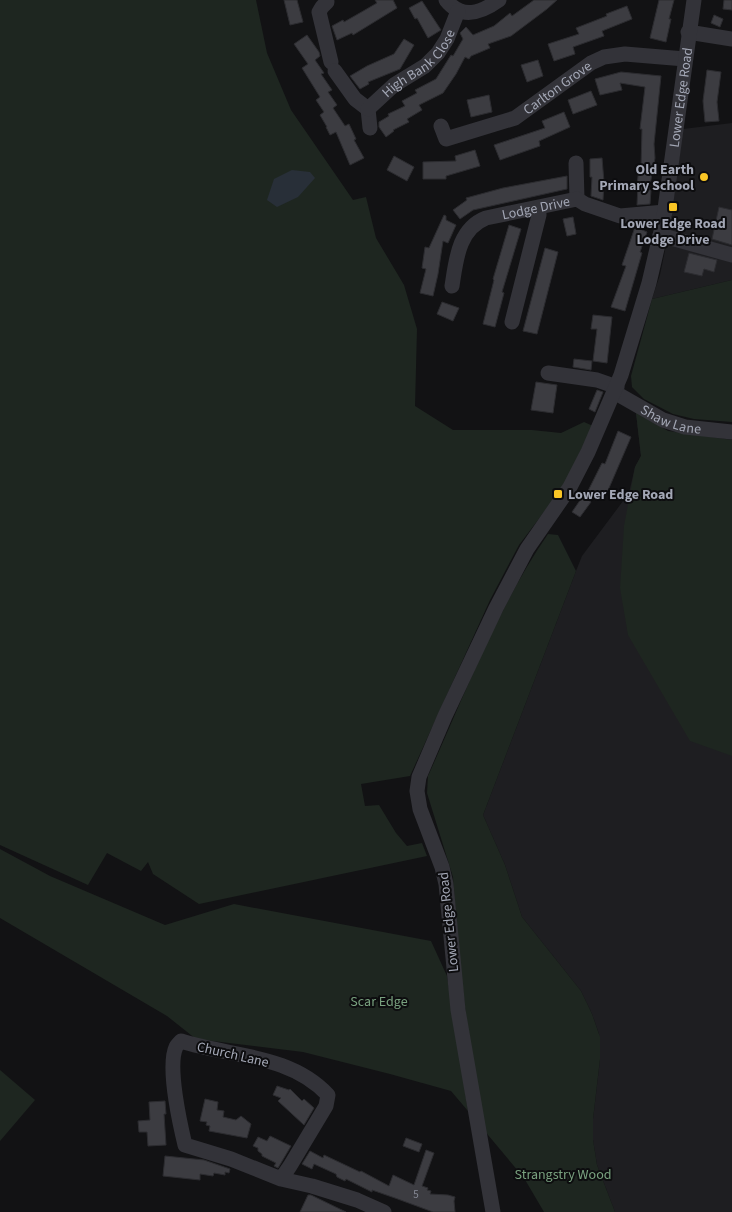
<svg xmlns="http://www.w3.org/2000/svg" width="732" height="1212" font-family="'Source Sans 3',sans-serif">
<rect width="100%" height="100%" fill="#121214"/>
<g fill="#1e1e21">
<path d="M732,123v157l-80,19 8,-24 10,-49 13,-97z"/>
<path d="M636,413l32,18 64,9v772h-117l-18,-47 -4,-25v-21l7,-60 -1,-25 -7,-20 -11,-23 -59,-74 -17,-52 -22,-50 93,-244 6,-15 47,-63 6,-26 6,-11z"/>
</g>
<g fill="#1e2620">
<path d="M0,0h256l11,53 24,57 62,90 13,-3 10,41 28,47 13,44 -2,77 38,24h79l29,3 23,-11 9,4 -30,61 -44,58 -29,55 -80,176 -49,8 4,22 14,-1 17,28 11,13 15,-3 5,13 -228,48 -46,-30 -5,-12 -7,9 -34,-18 -19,32 -88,-40z"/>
<path d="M732,280v142l-38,-3 -21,-5 -29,-15 -12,-12 -1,-11 21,-77z"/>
<path d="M636,413l32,18 64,9v316l-42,-15 -62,-106 -8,-47 4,-62 11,-59 6,-11z"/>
<path d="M548,534l10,1 18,36 -93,244 22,50 17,52 59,74 11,23 8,23v22l-7,60v21l4,25 18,47h-71l-20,-34 -41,-49 -16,-105 -7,-60 -7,-87 -26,-84 1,-17c37,-82 69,-168 120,-242z"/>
<path d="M0,849l50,27 115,49 69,-21 197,37 16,35 21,135 -17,-20 -61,-17 -87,-22 -107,-13 -29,-23 -167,-98z"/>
<path d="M0,1070l35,30 -35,41z"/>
</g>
<path fill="#282f38" d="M292,170l18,2 5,6 -17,19 -21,10 -10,-7 7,-21z"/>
<g fill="#3c3c41" stroke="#2c2c30">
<path d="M284,0h13l6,22 -13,3z"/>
<path d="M375,0h18l4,8 -44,27 -1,-2 -15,7 -5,-14 11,-6 1,2 21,-12 12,-7z"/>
<path d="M534,0h23l-10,9 -36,27 -23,8 2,4 -19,8 -2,3 -4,-2 -9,17 -13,19 -24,12 3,5 -15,9 2,3 -16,8 1,1 -8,6 -7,-10v-5l10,-6 -1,-2 17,-8 -3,-5 15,-8 -2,-3 21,-11 15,-24 2,1 10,-17 -3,-6 6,-6 7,8 21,-9 16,-13 2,3z"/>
<path d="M659,0h15l-5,19h2l-5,23 -16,-4z"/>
<path d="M724,0h8v10l-9,-1z"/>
<path d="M422,1l19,29 -13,8 -11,-20 -2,1 -6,-11z"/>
<path d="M627,6l5,13 -30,12 2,5 -31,11 2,7 -21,7 -6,-17 31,-10 -3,-6 31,-12 -1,-2z"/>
<path d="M714,15l9,4 -3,8 -9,-4z"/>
<path d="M307,35l12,17 1,4 -5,4 9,13 -3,1 11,16 -4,2 9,13 -4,3 12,18 4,-2 7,15 -2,1 10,18 -14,7 -14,-33 -6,3 -4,-8h1l-7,-12 4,-3 -8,-12 4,-3 -18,-29 6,-4 -14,-20z"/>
<path d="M404,39l10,6 -14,24 -32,13 1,2 -9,5 -10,-13 17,-10 27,-12z"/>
<path d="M538,60l5,16 -16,6 -6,-17z"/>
<path d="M707,70l14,2 -4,30 2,19 -14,1 -2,-21z"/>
<path d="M621,72l40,4 -7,68 1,14 -6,32h2l-1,14 -13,1 1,-20h-1l2,-17h2l1,-39h-2l5,-42 -25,-4 2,7 -22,5 -5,-16z"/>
<path d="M591,91l6,14 -24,9 -5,-14z"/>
<path d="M489,95l3,17 -21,5 -4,-17z"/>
<path d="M564,112l6,15 -31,14 1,5 -40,14 -6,-15 51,-17 -3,-7z"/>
<path d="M475,150l5,16 -34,10v3h-23v-17l33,-1 -1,-5z"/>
<path d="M394,156l20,11 -7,14 -20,-11z"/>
<path d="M602,158l2,24 -1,18 -12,-4 1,-19h-2v-18z"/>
<path d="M567,176v13l-94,21 -13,9 -7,-9 14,-10 -1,-2 37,-10z"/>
<path d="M719,207l13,3v35l-20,-6z"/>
<path d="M444,215l2,1v4l10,5 -8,18 -5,-2 -5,33 -5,22 -13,-3 6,-24 -4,-1 3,-21 4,1z"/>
<path d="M573,217l3,17 -9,2 -4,-17z"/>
<path d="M509,225l12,4 -19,63 2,1 -9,34 -12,-3 11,-44 -1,-1z"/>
<path d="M635,227l12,5 -7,20 2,1 -17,58 -14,-4 15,-41 -4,-1z"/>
<path d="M545,248l13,4 -21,82 -14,-3z"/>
<path d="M689,253l28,7 -3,12 -10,-3 -2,7 -18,-4z"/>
<path d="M442,302l17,6 -6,13 -16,-7z"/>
<path d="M593,315l19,2 -5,46 -14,-2 4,-32h-6z"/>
<path d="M574,359l18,2 -1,9 -18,-3z"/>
<path d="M536,382l21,3 -4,28 -22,-3z"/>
<path d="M597,390l6,2 -8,20 -6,-3z"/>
<path d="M618,431l13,6 -25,58 -6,-2 -3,7 -11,-5 16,-32 3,1z"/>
<path d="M583,496l8,6 -11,15 -8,-5z"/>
<path d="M277,1086l12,4 1,-1 12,12 2,-2 10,9 -10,17 -26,-24 3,-3 -8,-3z"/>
<path d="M205,1099l13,3 -1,8 7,1 -1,6 13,3 5,-4 10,8 -4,14 -38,-7 1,-5 -4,-1 1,-3 -7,-1z"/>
<path d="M165,1101l1,13h-2l2,31 -18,1 -1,-14h-8l-1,-11 12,-1 -1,-18z"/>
<path d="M270,1136l21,10 -13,22 -4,-2 2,-3 -14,-7v-2l-4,-3v-3l-5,-2 5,-9 9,4z"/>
<path d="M406,1138l16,6 -3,8 -16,-6z"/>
<path d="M426,1150l8,3 -12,33 6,2 -1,2 4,1 -1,3 18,1 7,2 -1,4 1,11h-22l-38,-14 -23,-8v2l-26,-13 -1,2 -8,-4 -1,-3 -22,-10 -2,5 -10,-5 8,-13 13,7 1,-3 36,17 1,-1 28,15 4,-11 21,10z"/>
<path d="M165,1156l39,4 26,9 -1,4 -4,-1v3l-11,-2 -1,3 -13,-2v6l-37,-4z"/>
<path d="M308,1195h3l35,17h-46z"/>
</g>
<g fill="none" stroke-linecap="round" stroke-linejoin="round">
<g stroke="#333339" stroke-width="15">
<path d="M446,0c16,20 35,13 53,0"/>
<path d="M327,2l-5,5 -3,5 12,50"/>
<path d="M688,32l44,7"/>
<path d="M335,71l20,28 13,10 2,19"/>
<path id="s1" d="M368,109l26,-24 31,-19 13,-13 9,-14 11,-28"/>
<path id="s2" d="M441,126l5,13 69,-21 76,-55 13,-6 21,-3 60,5"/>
<path d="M576,163l1,36"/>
<path d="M660,235l72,20"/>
<path id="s3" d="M452,286c4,-25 6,-57 34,-68l91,-19 8,5 35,12 45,-4"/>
<path d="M512,322l27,-107v-7"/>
<path d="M548,373l49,7 20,7"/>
<path id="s4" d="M614,392l49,28 22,7 47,5"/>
<path d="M281,1179l9,-13 36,-60 2,-11c-38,-41 -97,-38 -147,-54 -2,2 -4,4 -5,6 -9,19 4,77 9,98l46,14 50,20 31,7 45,14 27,12"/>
<path id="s5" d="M493,1212l-35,-202 -12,-126 -4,-17 -22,-58 -3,-18 2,-14 26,-61 51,-108 31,-59 43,-62 18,-35 33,-77 28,-92 14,-60 31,-223"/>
</g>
</g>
<g fill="#f9c525" stroke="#0d0d0f" stroke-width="2">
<circle cx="704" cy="177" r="5"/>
<rect x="668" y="202" width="10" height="10" rx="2.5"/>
<rect x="553" y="489" width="10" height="10" rx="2.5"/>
</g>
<g text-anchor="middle" stroke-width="4" stroke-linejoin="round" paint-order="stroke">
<g font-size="11" fill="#898c98">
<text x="416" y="1198">5</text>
</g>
<g font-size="14" fill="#a3a7b5" stroke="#0d0d0f">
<text dy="5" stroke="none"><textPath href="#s1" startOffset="69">High Bank Close</textPath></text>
<text dy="5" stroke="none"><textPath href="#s2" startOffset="138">Carlton Grove</textPath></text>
<text dy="5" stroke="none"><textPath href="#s5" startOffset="1179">Lower Edge Road</textPath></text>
<text dy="5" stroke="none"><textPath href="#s3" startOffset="131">Lodge Drive</textPath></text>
<text dy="5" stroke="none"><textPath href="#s4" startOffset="64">Shaw Lane</textPath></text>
<text transform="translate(448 922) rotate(-96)" y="5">Lower Edge Road</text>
<text transform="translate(233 1054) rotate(13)" y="5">Church Lane</text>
</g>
<g font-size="14" font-weight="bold" fill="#a3a7b5" stroke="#0d0d0f" text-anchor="end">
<text x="694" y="174">Old Earth<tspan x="694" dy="16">Primary School</tspan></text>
<text x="673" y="228" text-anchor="middle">Lower Edge Road<tspan x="673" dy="16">Lodge Drive</tspan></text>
<text x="568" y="499" text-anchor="start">Lower Edge Road</text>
</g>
<g font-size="14" fill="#79a17f" stroke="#0d0d0f">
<text x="379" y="1006">Scar Edge</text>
<text x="563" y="1179">Strangstry Wood</text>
</g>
</g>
</svg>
